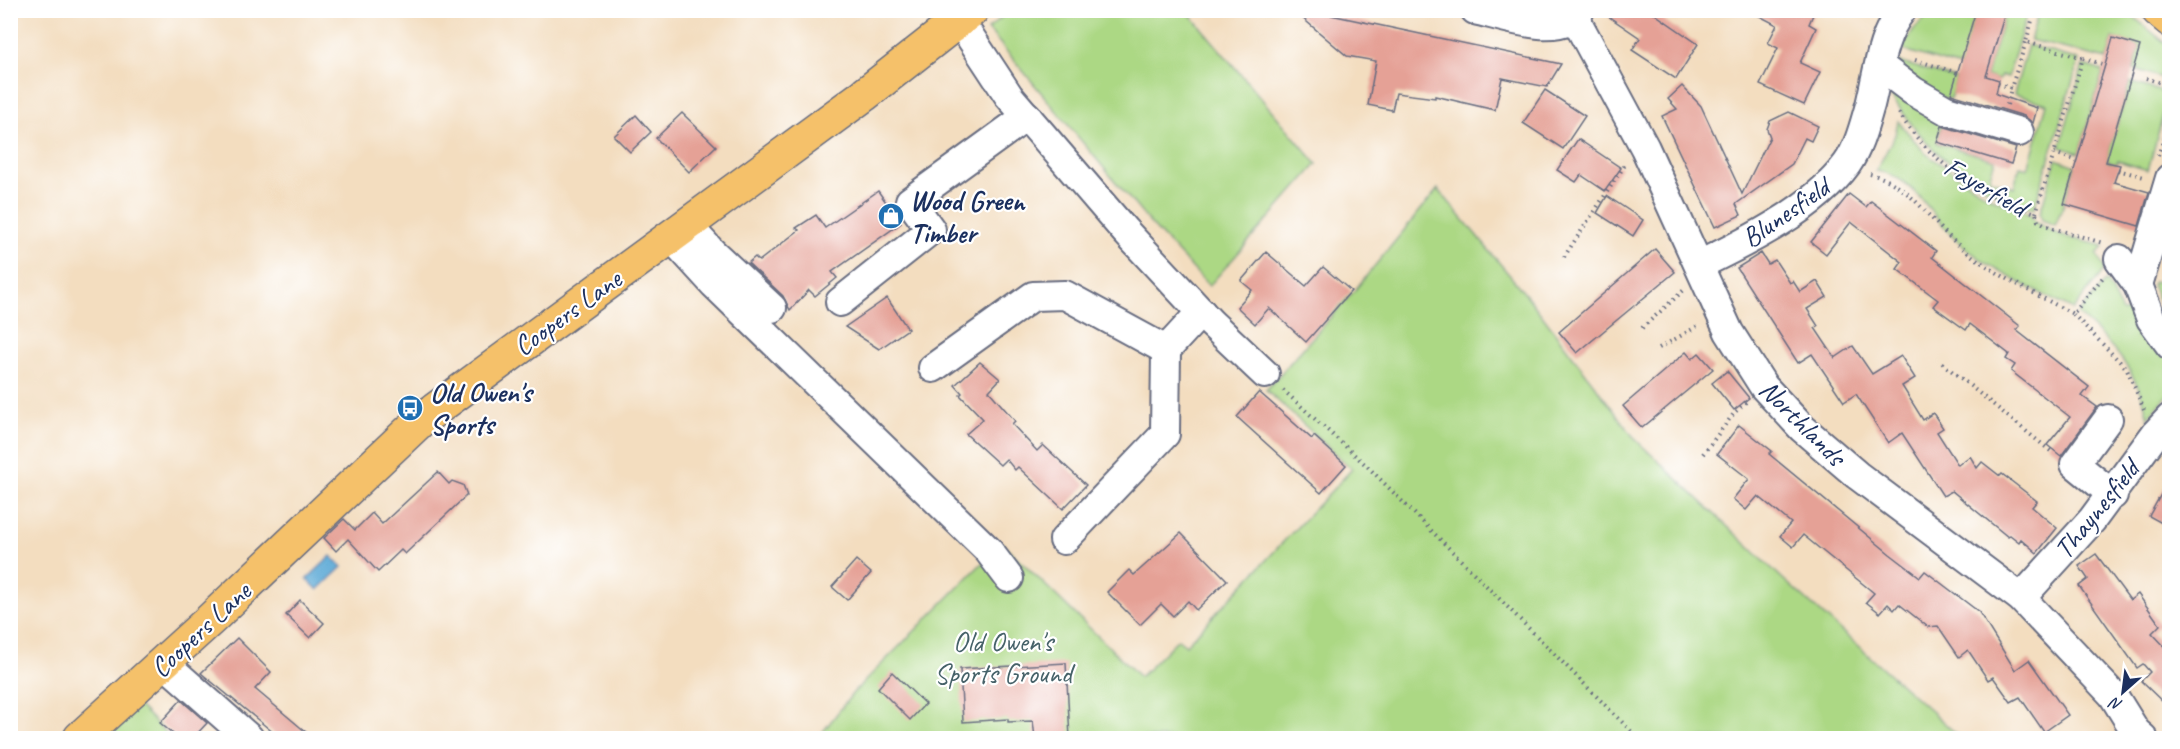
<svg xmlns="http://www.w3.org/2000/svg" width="2180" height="749" font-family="Caveat,sans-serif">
<rect width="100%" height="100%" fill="#fff"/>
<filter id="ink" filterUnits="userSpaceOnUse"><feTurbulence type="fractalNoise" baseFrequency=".0167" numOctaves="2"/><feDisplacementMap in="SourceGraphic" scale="12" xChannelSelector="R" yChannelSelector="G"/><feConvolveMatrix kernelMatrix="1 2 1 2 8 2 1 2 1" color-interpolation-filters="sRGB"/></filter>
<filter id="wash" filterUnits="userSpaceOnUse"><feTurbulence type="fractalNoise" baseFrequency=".008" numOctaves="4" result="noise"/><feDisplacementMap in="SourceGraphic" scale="24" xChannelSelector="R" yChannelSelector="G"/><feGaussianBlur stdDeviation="1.35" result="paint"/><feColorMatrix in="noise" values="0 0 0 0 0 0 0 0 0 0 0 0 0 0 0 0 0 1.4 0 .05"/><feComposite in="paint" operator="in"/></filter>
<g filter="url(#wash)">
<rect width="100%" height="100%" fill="#f3ddbf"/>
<g fill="#acd884" stroke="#648471" stroke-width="1.5">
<path d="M1009,11h178l130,153 -108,122 -60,-64 -161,-193z"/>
<path d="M1933,11h43l-16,56 -59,-18 15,-22z"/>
<path d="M2006,11h22l-20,66 -7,-2 -2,5 -13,-4z"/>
<path d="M2039,11h87l43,35v34l-35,-11 6,-23 -27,-8 -6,21 -77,-19z"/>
<path d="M2028,45l51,15 -45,149c-67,-21 -109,-60 -146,-118v-5l18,9 36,29 -5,19 58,17 -6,19 25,8 6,-21 8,2 19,-64 -33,-10z"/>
<path d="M1896,61l60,18 -6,20 -17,-3z"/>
<path d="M2083,65l20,6 -24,82 -19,-6z"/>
<path d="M2130,82l39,12 -21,76 -30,-9 -2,3 -10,-3z"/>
<path d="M1898,121l27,32 61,42 45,20 5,8 26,13 42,10 -7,8 8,15 -32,41c-42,-23 -87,-40 -121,-75 -23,-22 -40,-60 -76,-64l19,-36z"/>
<path d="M2056,159l19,7 -11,38 -9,21 -13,-5 -2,-7z"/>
<path d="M1438,189l93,112 105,139 147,139 178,159h-1143l35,-45 149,-150 138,134 38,-38 8,6 166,-176 -86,-79 88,-99z"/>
<path d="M2106,281l16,31 12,-2 35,49v35l-21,24c-10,-47 -35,-73 -70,-104z"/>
<path d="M2154,281l15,4v38l-17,-38z"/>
<path d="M138,705l33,33h-69z"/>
</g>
<path fill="#5ca9d5" stroke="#3c6c9a" stroke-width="1.5" d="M331,556l11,11 -24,23 -11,-11z"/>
<g id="blocks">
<g fill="#e5a196">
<path d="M1293,10h33l5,5 230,49 -14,23 -45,-9 -7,32 -60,-14v2l-39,-5 -4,17 -24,-5 8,-44 -29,-5z"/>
<path d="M1599,10h50l49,34 -22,35 -44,-29 8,-12z"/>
<path d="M1748,10h67l-6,14 7,4 -16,35 20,9 -16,33 -44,-20 18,-37 -10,-5 9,-18z"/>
<path d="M1976,10h30l-20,66 13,4 -3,14 41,14 -4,15 -9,-7 -73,-22z"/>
<path d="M2113,38l27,8 -34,116 14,3 -6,17 35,10 -10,34 -75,-22z"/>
<path d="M1682,86l19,20 41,88 28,-57 -3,-8 3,-8 19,-9 29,14 -7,15 -6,-3 -13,26 -56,40 5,11 -26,12 -53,-111 15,-7 -9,-10z"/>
<path d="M1545,90l40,26 -22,33 -40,-26z"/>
<path d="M682,113l34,33 -27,26 -33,-34z"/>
<path d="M636,115l15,17 -21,20 -16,-16z"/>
<path d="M1942,126l74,22 -5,16 -74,-22z"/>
<path d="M1578,139l43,29 -16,23 -24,-16 -5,7 -19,-12z"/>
<path d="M878,191l23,32 -69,49 5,6 -22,18 -6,-6 -19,20 -7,-14 -35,-33 7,-6 4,4 40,-31 -3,-2 20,-13 9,13z"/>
<path d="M1849,194l17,13 5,-6 65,50 -4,6 88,69 -4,4 73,57 -7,9 15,11 -36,49 -14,-11 23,-28 -59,-46 4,-6 -9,-6 3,-5 -39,-30 -4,6 -33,-24 5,-6 -41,-31 5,-7 -51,-40 -25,32 -15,-12z"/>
<path d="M1607,196l36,24 -10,16 -36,-23z"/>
<path d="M1655,249l20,23 -98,81 -18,-21z"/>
<path d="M1266,252l40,34 17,-19 28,24 -45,51 -37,-34 -14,16 -18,-17 15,-17 -11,-9z"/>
<path d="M1761,253l7,11 7,-4 15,23 3,-2 7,11 17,-11 10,16 -20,12 11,17 -3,2 20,30 18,-12 19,28 29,-18 14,22 -13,8 21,34 10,-7 10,15 -6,4 21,33 12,-9 7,12 5,-6 18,14 2,-2 35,27 -5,6 25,21 -20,25 -16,-14 -2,3 -9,-7 -2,2 -56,-46 -9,5 -41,-63 -14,10 -32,-49 -12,8 -32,-48 -14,9 -61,-95z"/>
<path d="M887,298l21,31 -29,20 -34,-22z"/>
<path d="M1686,352l6,7 7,-6 14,16 -71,59 -19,-22z"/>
<path d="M980,362l20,17 -11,12 26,30 -3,3 25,27 6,-6 43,40 -23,24 -45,-42 -3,3 -9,-11 -6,6 -34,-31 17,-15 -23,-24 2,-2 -7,-8z"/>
<path d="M1727,371l22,27 -15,12 -22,-27z"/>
<path d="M1259,392l53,47 2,-3 32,29 -25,28 -84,-76z"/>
<path d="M1739,425l33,26 -3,3 121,100 30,23 5,-6 54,41 36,58 14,-10 39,55 -24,17 -24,-35 -9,5 -18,-25 -5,3 -20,-30 -9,7 -21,-31 -10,1 -29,-23 -5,6 -6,-6 -8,9 -14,-11 8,-9 -71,-58 -10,12 -13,-11 11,-13 -33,-27 -12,14 -13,-11 16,-20 -32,-25z"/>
<path d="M438,472l11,12 3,-3 11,4 4,10 -62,59 -4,-4 -23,22 -30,-33 -12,12 -12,-13 20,-19 11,11 17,-17 10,11z"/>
<path d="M2169,480v47l-20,-11z"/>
<path d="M1181,533l46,47 -31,30 -8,-9 -15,15 -12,-12 -21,21 -33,-33 22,-22 5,5z"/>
<path d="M2096,554l34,46 8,-6 22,31 -8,8 17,18v57l-28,-27 9,-9 -7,-8 -6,4 -58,-82 9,-7 -9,-13z"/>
<path d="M856,560l15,13 -24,27 -15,-13z"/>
<path d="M300,600l24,23 -14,15 -24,-23z"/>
<path d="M237,638l34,34 -16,17 58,49h-33l-79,-65z"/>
<path d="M1066,663l4,75h-35l-2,-17 -25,1v-3l-45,3 -3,-53z"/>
<path d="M892,672l33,32 -15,16 -32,-32z"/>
<path d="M181,700l26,23 -14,15h-15l-18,-15z"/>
</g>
</g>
</g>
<g filter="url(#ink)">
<use href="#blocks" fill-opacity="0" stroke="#676c80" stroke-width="1.5"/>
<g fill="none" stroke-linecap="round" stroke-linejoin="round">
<defs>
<g id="minor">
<path d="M1475,10c28,6 86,29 105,0"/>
<path d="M1575,18l70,130 84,184 35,55 38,41 55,47 164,123 92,97 23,37 7,6"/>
<path d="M959,20l50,76 116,135 86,92 54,51"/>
<path d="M1880,66l33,25 33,19 73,22"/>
<path d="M687,225l25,27 60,56"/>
<path d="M671,237l43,47 274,266 21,28"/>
<path d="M2119,259l19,26 13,34 19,26"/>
<path d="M1699,265c48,-23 116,-57 148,-101 12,-17 17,-39 23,-59 8,-32 11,-69 32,-95"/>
<path d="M2138,285l32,-107"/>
<path d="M840,302l91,-72 -21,-29 117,-85"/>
<path d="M933,368l100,-72 32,-1 101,55 35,-38"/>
<path d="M2108,419l-33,45 38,31"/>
<path d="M1064,540l101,-106 1,-84"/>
<path d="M2021,598l71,-78 64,-87 14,-15"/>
<path d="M164,663l85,75"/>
</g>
<g id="major">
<path d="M2158,10l12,10"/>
<path d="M80,738l131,-119 210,-199 443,-325 108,-85"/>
</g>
</defs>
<use href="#minor" stroke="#676c80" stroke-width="32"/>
<use href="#major" stroke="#676c80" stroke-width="36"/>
<g stroke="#676c80" stroke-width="4" stroke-dasharray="1.5 4.5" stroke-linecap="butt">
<path d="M2035,10l-9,32 57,16"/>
<path d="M1915,60l43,13"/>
<path d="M2146,78l24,8"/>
<path d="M1998,84l13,4 15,-46"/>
<path d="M2007,105l4,-17"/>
<path d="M1899,113c31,50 82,82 137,100l2,8 14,7 51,15"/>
<path d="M2054,153l23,8"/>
<path d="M2158,156l12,-36"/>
<path d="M2118,170l26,7"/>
<path d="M1870,174c42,10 59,48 92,74 36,29 71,44 111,66l31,-38"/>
<path d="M2036,213l47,-155 22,7"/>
<path d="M1564,257l61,-92"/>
<path d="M2073,314l54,55 17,41"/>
<path d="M1642,328l42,-38"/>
<path d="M1659,348l39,-22"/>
<path d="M1942,363l111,90"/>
<path d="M1283,390l84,76 271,272"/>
<path d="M1703,454l32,-42 11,-10"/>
</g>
<use href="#minor" stroke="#fff" stroke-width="28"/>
<use href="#major" stroke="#f5c16b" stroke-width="33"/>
</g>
</g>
<defs>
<symbol id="shop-disc" viewBox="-11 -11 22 22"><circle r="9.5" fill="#1f6fb2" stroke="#fff"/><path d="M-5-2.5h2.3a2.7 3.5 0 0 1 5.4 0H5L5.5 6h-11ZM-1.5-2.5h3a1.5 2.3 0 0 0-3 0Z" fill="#fff"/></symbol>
<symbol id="bus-disc" viewBox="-11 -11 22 22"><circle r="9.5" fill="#1f6fb2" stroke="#fff"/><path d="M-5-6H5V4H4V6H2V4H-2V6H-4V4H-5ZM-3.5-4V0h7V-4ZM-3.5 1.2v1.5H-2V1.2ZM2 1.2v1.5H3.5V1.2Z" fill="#fff"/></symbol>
</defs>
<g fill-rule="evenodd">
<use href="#shop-disc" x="876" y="201" width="30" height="30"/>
<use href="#bus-disc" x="395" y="393" width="30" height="30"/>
</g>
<g text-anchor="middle" stroke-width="4.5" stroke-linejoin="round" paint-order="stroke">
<g font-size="28" fill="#1b2f5e" stroke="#fff">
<text transform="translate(1986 186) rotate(30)" y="10">Fayerfield</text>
<text transform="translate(1785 212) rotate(-35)" y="10">Blunesfield</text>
<text transform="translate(567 312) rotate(-36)" y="10">Coopers Lane</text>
<text transform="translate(1803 422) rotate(45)" y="10">Northlands</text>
<text transform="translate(2096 509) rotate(-51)" y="10">Thaynesfield</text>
<text transform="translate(200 629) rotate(-43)" y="10">Coopers Lane</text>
</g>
<g font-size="28" font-weight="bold" fill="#1b2f5e" stroke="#fff" text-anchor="start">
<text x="910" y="210">Wood Green<tspan x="910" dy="32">Timber</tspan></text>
<text x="430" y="402">Old Owen's<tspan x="430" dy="32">Sports</tspan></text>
</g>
<g font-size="28" fill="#466269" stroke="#fff">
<text x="1003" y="651">Old Owen's<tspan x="1003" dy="32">Sports Ground</tspan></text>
</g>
</g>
<rect width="2180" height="749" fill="none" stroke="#fff" stroke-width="36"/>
<g transform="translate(2123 692) rotate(208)" stroke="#ffffff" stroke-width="4.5" paint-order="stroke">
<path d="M0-4.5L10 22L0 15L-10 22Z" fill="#1b2f5e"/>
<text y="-9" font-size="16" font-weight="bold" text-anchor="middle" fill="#1b2f5e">N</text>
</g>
</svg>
